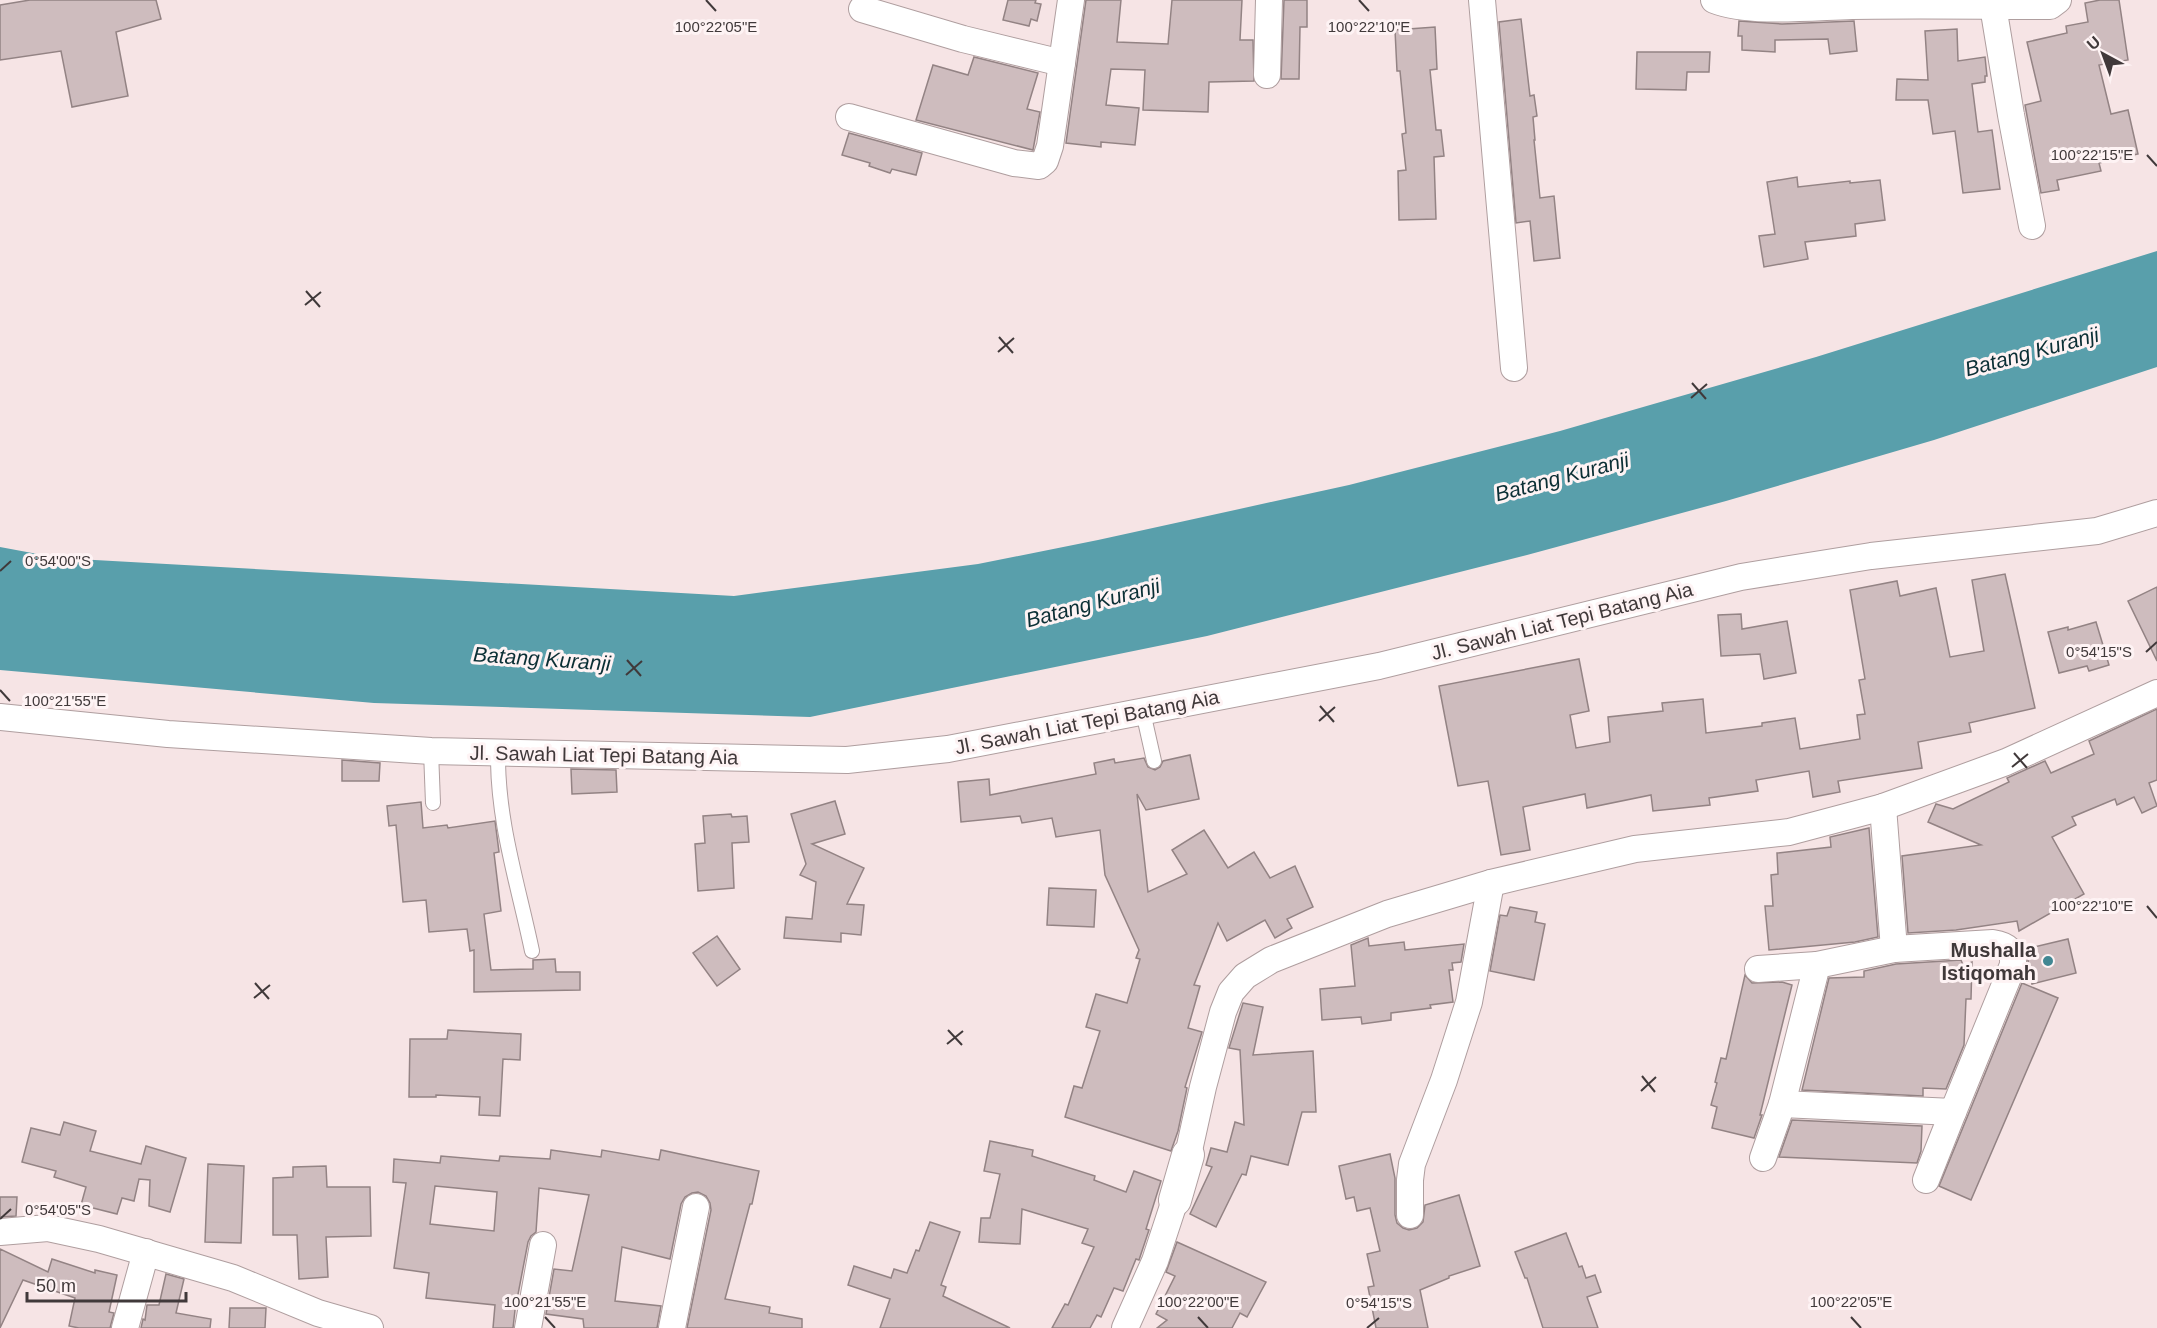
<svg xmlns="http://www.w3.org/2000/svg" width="2157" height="1328" font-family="Arial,sans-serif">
<rect width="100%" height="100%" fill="#f6e4e5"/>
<path fill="#599fab" d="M2157,251v116l-223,73 -208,61 -199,54 -320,81 -397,81 -436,-14 -374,-33v-123l59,11 675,38 244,-32 120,-24 251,-55 211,-54 256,-74z"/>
<g fill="#cebcbe" stroke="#938384" stroke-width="1.5" fill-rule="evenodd">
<path d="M30,0h126l5,19 -45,13 12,64 -56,11 -11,-56 -61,9v-55z"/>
<path d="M1008,0h28l-1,3 6,1 -4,17 -6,-2 -2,7 -26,-6z"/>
<path d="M1086,0h35l-4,42 51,2 4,-44h70l-2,40h13l1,41 -45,1 -1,30 -65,-2 2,-40 -34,-1 -5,36 33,3 -4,37 -34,-3v5l-35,-4z"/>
<path d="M1284,0h23v27h-7l-1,52h-18z"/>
<path d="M2100,0h19l9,60 -29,5 12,49 17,-4 10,44 -39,9 2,8 -44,9 2,10 -18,3 -16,-88 16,-4 -14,-59 40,-9 -1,-7 22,-4 -3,-19z"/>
<path d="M1521,19l9,77 4,-1 3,21 -4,1 2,23h-1l6,58 14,-2 6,62 -26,3 -4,-40 -14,2 -17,-201z"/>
<path d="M1739,21l43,3 72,-3 3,30 -27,3 -2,-15 -53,1v12l-33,-2v-14h-4z"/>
<path d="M1435,27l2,42 -7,1 6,60h5l3,26 -10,1 2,62 -37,1 -1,-49 8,-1 -4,-36 4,-1 -6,-62h-3l-2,-41z"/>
<path d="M1957,29l1,32 27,-4 2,19h-2v6l-13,2 6,48 14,-2 8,59 -37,4 -8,-62 -22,3 -5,-34h-32l1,-21 31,1 -3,-49z"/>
<path d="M1637,52h73l-1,20h-22l-1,18 -50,-1z"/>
<path d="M974,57l64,16 -11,36 13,3 -7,38 -117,-30 17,-55 35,10z"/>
<path d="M849,133l73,20 -6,22 -24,-6 -2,4 -21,-7 1,-3 -28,-8z"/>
<path d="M1797,177l1,10 52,-6v2l30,-3 5,40 -30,4 1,12 -51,6 3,17 -44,8 -5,-31 16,-2 -8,-52z"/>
<path d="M2005,574l30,134 -66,15 2,9 -53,10 4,26 -84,13 2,11 -27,5 -4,-26 -53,9 2,11 -49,7 1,7 -57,6 -2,-16 -64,13 -2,-14 -62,13 7,43 -29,5 -13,-74 -30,5 -19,-100 140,-27 10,52 -19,4 6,33 34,-6 -2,-25 55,-6 -1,-8 41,-4 3,34 56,-7v-3l33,-5 5,31 60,-10 -3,-24 8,-1 -6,-34 6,-1 -15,-89 47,-9 3,15 36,-8 14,69 34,-6 -12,-71z"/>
<path d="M2157,587v74l-29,-60z"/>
<path d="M1741,614l1,15 45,-8 9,52 -32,6 -4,-25 -39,2 -3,-41z"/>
<path d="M2096,622l13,43 -20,6 -2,-5 -28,7 -11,-41 20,-5v3z"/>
<path d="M2157,709v71l-8,3 8,23 -15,7 -8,-16 -17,8 -2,-6 -43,18 4,8 -24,12 32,57 -65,37 -2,-10 -61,9 -48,3 -6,-77 79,-11 -53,-23 8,-18 17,5 56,-27 -2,-4 38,-17 6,12 43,-19 -5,-13z"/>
<path d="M1190,755l9,44 -53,11 -9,-16 11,98 39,-18 -15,-24 32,-20 24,38 26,-16 16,26 25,-12 18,41 -26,12 5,9 -17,10 -10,-18 -38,21 -9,-18 -24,62 6,1 -12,42 14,4 -17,55 2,1 -9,43 -7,20 -106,-34 9,-31 8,2 18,-57 -14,-4 10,-33 31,9 13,-44 -4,-1 3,-8 -34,-75 -5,-45 -44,7 -4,-19 -30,5 -2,-7 -59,6 -3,-40 31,-3 1,16 106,-21 -2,-11 20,-4 1,4 29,-5 4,9 7,3 5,-3 3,-6z"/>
<path d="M342,760l38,3 -1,18h-37z"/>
<path d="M571,769l45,1 1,22 -45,2z"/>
<path d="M835,801l10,33 -33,10 52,24 -17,36 17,1 -3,30 -20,-2v9l-57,-4 2,-21 26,2 4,-37 -16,-7 6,-11 -15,-50z"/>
<path d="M421,802l2,26 24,-3 1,3 47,-7 4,31 -5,1 7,58 -17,3 7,56 42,-1v-9l22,-1 1,13h24v18l-106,2v-42l-4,1 -3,-22 -38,3 -3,-32 -23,2 -7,-77 -7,1 -2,-20z"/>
<path d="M731,814l1,3 15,-1 2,26 -17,1 2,45 -36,3 -3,-47 10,-1 -2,-27z"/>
<path d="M1869,828l9,109 -23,5 -86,8 -4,-44h8l-2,-31 7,-1 -1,-21 54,-6 -1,-10z"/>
<path d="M1049,888l47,2 -2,37 -47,-2z"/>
<path d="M1510,907l27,5 -2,10 10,2 -11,56 -44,-9 10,-56 7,1z"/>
<path d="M717,936l23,33 -23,17 -24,-33z"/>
<path d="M1368,938l1,8 35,-4 1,8 59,-6 -3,18 -9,1 1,7h-4l4,32 -23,3 1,3 -40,5v7l-29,4 -1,-7 -39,3 -2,-31 35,-3 -4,-41z"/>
<path d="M2068,939l8,34 -44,11 -6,-35z"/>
<path d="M1961,960l2,5 9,-3 -1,37h-5l-2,46 -18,44 -23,-1v8l-121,-6 27,-112 35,-1v-6l32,-7z"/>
<path d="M1745,975l7,8 30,-1 10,3 -32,130h2l-8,23 -42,-10 5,-21 -6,-2 6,-22 -2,-1 6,-24 5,1z"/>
<path d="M2022,983l36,15 -87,202 -32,-14z"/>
<path d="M1243,1003l20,4 -10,48 60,-4 3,61h-14l-14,53 -37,-9 -5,19 -4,-1 -26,53 -26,-13 22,-47 -6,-2 5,-17 16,4 8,-30 9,3 -4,-75 -11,-2z"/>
<path d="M448,1030l73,4 -1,26 -17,-1 -3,57 -21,-1 1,-18 -44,-2v2h-27l1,-58h37z"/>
<path d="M1792,1120l130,6 -1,25 -4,12 -138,-6z"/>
<path d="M64,1122l32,9 -6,20 51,13 5,-18 40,12 -16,54 -21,-6 1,-26 -11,-1 -5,22 -12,-3 -5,16 -36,-9 5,-18 -32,-10 2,-6 -34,-9 9,-34 29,7z"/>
<path d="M990,1141l43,9 -1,6 63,20 -1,4 32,12 8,-21 27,10 -15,48 3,1 -10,30 -3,-1 -13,32 -9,-3 -13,29 -4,-2 -7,13h-38l13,-24 3,1 26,-58 -12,-4 6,-14 -66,-20 -2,35 -41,-2 2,-24h9l10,-44 -16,-3z"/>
<path d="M551,1150l50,7 1,-7 57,10 2,-10 98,21 -7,33h-2l-25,95 45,8 -1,6 33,6v9h-115l24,-118 -1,-7 -4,-7 -8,-4 -6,1 -7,4 -4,7 -11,55 -48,-12 -7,54 46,5 -4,22h-73l-1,-9 -37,-5 8,-45 18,2 17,-76 -50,-7 -3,44 -5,4 -3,6 -13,68 -2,18h-20l2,-23 -69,-7 3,-25 -35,-5 12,-85 -13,-1 1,-23 46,4 1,-7 58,5 1,-5 50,3zM435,1186l62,6 -3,39 -64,-7z"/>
<path d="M1390,1154l5,24v37l2,8 6,5 6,2 8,-2 6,-6 2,-17 34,-10 21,71 -31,10v2l-29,12 8,38h-52l-8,-41 6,-1 -7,-32 13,-3 -10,-43 -13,3 -3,-14 -8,2 -7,-33z"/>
<path d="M208,1164l36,2 -3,77 -36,-1z"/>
<path d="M326,1166l1,21h43l1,49 -45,1 2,40 -29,2 -2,-44h-24v-57l20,-1v-10z"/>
<path d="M0,1197h17l-1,19 -16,1z"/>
<path d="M930,1222l30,10 -19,53 5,2 -3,9 67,32h-130l10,-29 -42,-14 6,-19 37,12 3,-9 13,4 9,-23 3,1z"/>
<path d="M1566,1233l13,34 3,-1 4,12 9,-3 6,17 -14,5 11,31h-55l-16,-50h-2l-10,-26z"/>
<path d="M1177,1242l89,40 -19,35 -7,-4 -8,15h-75l10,-8 -11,-6 19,-38 -9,-4z"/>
<path d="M0,1249l48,23 4,-13 43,14v-3l22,5 -8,37 5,1 -4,15h-31l-10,-2 6,-28 -52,-18 -23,48z"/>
<path d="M166,1274l18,5 -8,34 35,6 -1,9h-69l2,-9 2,1 2,-15h12z"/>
<path d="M230,1308h36l-1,20h-36z"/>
</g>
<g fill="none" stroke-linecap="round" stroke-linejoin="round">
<defs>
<g id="service">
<path d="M1143,712l11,49"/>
<path d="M431,751l2,52"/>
<path d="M498,752c-1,69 20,132 34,199"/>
</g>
<g id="minor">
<path d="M1482,0l32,368"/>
<path d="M1714,0c37,14 98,7 138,6 66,-1 132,0 198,0l8,-6"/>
<path d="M1993,6l18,109 21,111"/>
<path d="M862,9l101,30 99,24"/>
<path d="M1267,75l2,-75"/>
<path d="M849,117l165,46 25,3 6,-5 5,-15 21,-146"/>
<path d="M0,717l168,17 263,17 416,9 101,-11 431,-83 362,-89 130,-21 226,-25 60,-18"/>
<path d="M1883,807l11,142"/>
<path d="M1993,943c14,2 21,8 20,22l-60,147 -171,-8 35,-139 77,-16z"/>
<path d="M1758,969l59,-4"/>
<path d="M1188,1155l15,-68 20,-75 8,-20 14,-16 26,-16 116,-46 104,-31 144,-34 154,-17 94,-25 123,-45 151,-69"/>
<path d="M1763,1158l19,-54"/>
<path d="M1926,1180l27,-68"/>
<path d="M1410,1215v-35l2,-16 32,-84 25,-78 22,-119"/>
<path d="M0,1232l48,-4 51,11 134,39 85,35 52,15"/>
<path d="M125,1328l21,-76"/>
<path d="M528,1328l15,-83"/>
<path d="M672,1328l24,-121"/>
<path d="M1125,1328l30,-67 20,-61"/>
</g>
<path id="tertiary" d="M1175,1200l13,-45"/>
</defs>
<use href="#service" stroke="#af9e9f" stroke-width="16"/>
<use href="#minor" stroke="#af9e9f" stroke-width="28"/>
<use href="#tertiary" stroke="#af9e9f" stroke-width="34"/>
<use href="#service" stroke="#fff" stroke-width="14"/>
<use href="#minor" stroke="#fff" stroke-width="26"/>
<use href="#tertiary" stroke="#fff" stroke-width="32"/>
</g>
<path fill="none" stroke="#40393a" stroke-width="2" d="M706,0l10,11M1359,0l10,11M2147,155l10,11M306,291l14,16M305,305l16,-13M999,337l14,16M998,352l16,-14M1692,383l14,16M1691,398l16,-14M0,571l11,-10M2146,652l11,-10M627,660l14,16M626,675l16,-14M0,690l10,11M1320,706l14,16M1319,721l16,-14M2014,753l13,15M2012,767l16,-13M2147,906l10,12M255,983l14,16M254,998l16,-13M948,1030l14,15M947,1044l16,-13M1642,1076l13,16M1641,1091l15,-14M0,1219l11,-10M545,1317l10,11M1198,1317l10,11M1851,1317l10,11M1367,1328l12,-10"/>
<circle fill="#418793" stroke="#fef3f4" stroke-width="2" cx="2048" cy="961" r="6"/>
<g text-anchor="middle" stroke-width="6" stroke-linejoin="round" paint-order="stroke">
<g font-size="20" fill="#40393a" stroke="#fef3f4">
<text transform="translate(1562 621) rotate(-14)" y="7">Jl. Sawah Liat Tepi Batang Aia</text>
<text transform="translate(1087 722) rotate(-11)" y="7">Jl. Sawah Liat Tepi Batang Aia</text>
<text transform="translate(604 755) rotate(1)" y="7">Jl. Sawah Liat Tepi Batang Aia</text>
</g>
<g font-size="20" font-weight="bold" fill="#40393a" stroke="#fef3f4" text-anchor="end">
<text x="2036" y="957">Mushalla<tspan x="2036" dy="23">Istiqomah</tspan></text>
</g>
<g font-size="21" font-style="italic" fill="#0b2f35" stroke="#fef3f4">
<text transform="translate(2032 352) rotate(-15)" y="7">Batang Kuranji</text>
<text transform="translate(1562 477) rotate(-15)" y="7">Batang Kuranji</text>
<text transform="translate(1093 603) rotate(-15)" y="7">Batang Kuranji</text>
<text transform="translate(542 659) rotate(4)" y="7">Batang Kuranji</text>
</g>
</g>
<g font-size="15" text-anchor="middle" fill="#40393a" stroke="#fef3f4" stroke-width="6" stroke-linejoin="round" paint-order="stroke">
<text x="716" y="32">100°22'05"E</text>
<text x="1369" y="32">100°22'10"E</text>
<text x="2092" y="160">100°22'15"E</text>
<text x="58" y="566">0°54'00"S</text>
<text x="2099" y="657">0°54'15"S</text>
<text x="65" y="706">100°21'55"E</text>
<text x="2092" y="911">100°22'10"E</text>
<text x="58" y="1215">0°54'05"S</text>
<text x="545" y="1307">100°21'55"E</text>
<text x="1198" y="1307">100°22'00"E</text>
<text x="1851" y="1307">100°22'05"E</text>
<text x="1379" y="1308">0°54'15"S</text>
</g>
<g transform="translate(2103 54) rotate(319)" stroke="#fef3f4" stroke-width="4.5" paint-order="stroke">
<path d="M0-4.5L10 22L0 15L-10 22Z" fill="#40393a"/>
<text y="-9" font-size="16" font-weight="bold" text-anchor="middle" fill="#40393a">U</text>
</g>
<path d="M27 1292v9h159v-9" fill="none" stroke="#40393a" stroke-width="3"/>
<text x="36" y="1292" font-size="18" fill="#40393a" stroke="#fef3f4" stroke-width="4.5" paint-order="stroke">50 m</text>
</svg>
